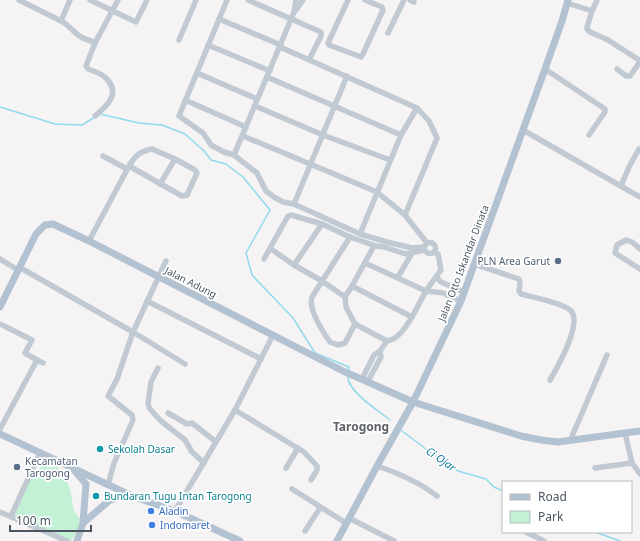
<svg xmlns="http://www.w3.org/2000/svg" width="640" height="541" font-family="'Noto Sans',sans-serif">
<rect width="100%" height="100%" fill="#f5f3f3"/>
<path fill="#c3f1d5" d="M46,461l9,3 9,10 6,15 4,22 6,8 -2,10 -7,12h-7l-52,-26 10,-25z"/>
<g fill="none" stroke-linecap="round" stroke-linejoin="round">
<g stroke="#90daee" stroke-width="1.5">
<path d="M0,107l55,17 27,1 13,-8"/>
<path d="M100,114l39,9 23,2 23,9 19,17 7,9 15,4 17,13 27,33 -24,43 6,22 41,43 22,35 34,14 -1,4"/>
<path d="M348,375c-2,16 31,36 42,45"/>
<path d="M402,431l32,24 24,16 28,8 8,8 9,4"/>
<path d="M595,532l25,9"/>
</g>
<g stroke="#c1cad2" stroke-width="5.5">
<path d="M19,0l44,22c6,4 10,9 15,13 5,4 12,5 17,8l23,-43"/>
<path d="M90,0l46,22 11,-22"/>
<path d="M227,0l-48,116 24,17 8,12 13,7 10,3"/>
<path d="M248,0l73,32v4l-12,24"/>
<path d="M296,0l-2,12 -60,143 23,18 9,18 8,6 9,5 11,2 66,30 27,8 25,6 12,-1"/>
<path d="M348,0l-20,43 1,2 32,12 2,-3 20,-44 -1,-3 -17,-7"/>
<path d="M410,0l4,2"/>
<path d="M567,3l25,8 5,-11"/>
<path d="M296,10l7,-10"/>
<path d="M592,11l-5,16v2l3,3 18,8 31,20v3l-9,13h-4l-9,-7"/>
<path d="M219,19l62,26"/>
<path d="M61,21l9,-21"/>
<path d="M388,33l16,-33"/>
<path d="M179,40l17,-40"/>
<path d="M208,45l62,26"/>
<path d="M280,47l137,61 -16,27 -41,99"/>
<path d="M545,69l60,40v3l-16,23"/>
<path d="M197,73l60,26"/>
<path d="M267,77l134,58"/>
<path d="M185,100l61,27"/>
<path d="M255,106l68,29 67,25"/>
<path d="M95,116c11,-9 26,-22 12,-37 -4,-5 -13,-8 -19,-10l-2,-3 9,-23"/>
<path d="M523,130l117,67"/>
<path d="M243,136l134,56 28,23 22,28"/>
<path d="M103,156l24,13"/>
<path d="M160,184l15,-25"/>
<path d="M621,186l8,-19 10,-18"/>
<path d="M294,204l53,-128"/>
<path d="M405,215l32,-77 -8,-17 -12,-13"/>
<path d="M350,237l-38,60c-4,12 11,35 18,45l8,3 7,-2 10,-19 32,17"/>
<path d="M89,241l40,-75 53,30 5,-1 10,-22 -2,-3 -20,-11 -23,-10c-12,2 -17,7 -23,17"/>
<circle cx="430" cy="248" r="5.5"/>
<path d="M271,249l23,16 28,16 23,16"/>
<path d="M640,249l-8,-7 -6,-2 -9,5 -2,8 25,16"/>
<path d="M0,259l18,11"/>
<path d="M264,259l24,-43 3,-1 31,9 28,13 26,9 8,1 22,7 18,-4"/>
<path d="M365,263l61,28 17,2 18,8"/>
<path d="M474,264l45,15 1,3 -1,9 2,3c11,3 41,9 49,16 14,11 -13,58 -20,70"/>
<path d="M294,265l28,-41"/>
<path d="M19,267l114,65 52,32"/>
<path d="M398,277l14,-24"/>
<path d="M436,277l5,5 23,10"/>
<path d="M352,286l60,31"/>
<path d="M147,301l114,58"/>
<path d="M0,324l32,16 -7,13 12,7 -37,69"/>
<path d="M355,324l-9,-17 -1,-10 7,-11 22,-40"/>
<path d="M37,360l6,3"/>
<path d="M158,368l-7,14 -3,22 2,5 11,12 24,19 7,12 12,11"/>
<path d="M362,379l12,-24 6,-4 7,-10c17,-1 31,-37 39,-50 5,-8 10,-14 15,-21l-3,-16 -4,-2"/>
<path d="M368,381l13,-24 -1,-6"/>
<path d="M235,410l69,42 13,14v4l-6,10"/>
<path d="M168,413l19,11 5,-1 24,19"/>
<path d="M625,433l7,30 8,11"/>
<path d="M570,441l37,-86"/>
<path d="M377,466c21,7 42,16 60,30"/>
<path d="M286,468l12,-20"/>
<path d="M595,468l37,-5"/>
<path d="M108,485l6,-22 19,-43 -1,-5 -24,-19 9,-17 16,-47 33,-71"/>
<path d="M292,489l54,34"/>
<path d="M175,511l60,-101 38,-75"/>
<path d="M0,512l67,29"/>
<path d="M11,516l29,-63"/>
<path d="M349,518l45,23"/>
<path d="M305,531l15,-23"/>
<path d="M526,532l18,9"/>
</g>
<g stroke="#b3c2d1" stroke-width="7">
<path d="M0,307l36,-73 9,-9 8,-1 36,17 254,130 70,31 108,34 20,4 17,2 82,-11"/>
<path d="M0,434l130,61"/>
<path d="M75,471l11,13 -3,39"/>
<path d="M77,541l6,-18 27,-23 11,-3 11,-1 43,15 65,30"/>
<path d="M337,541l40,-75 36,-64 48,-101 84,-232 17,-48 6,-21"/>
</g>
</g>
<g fill="#5c6f8a" stroke="#fff" stroke-width="1.5">
<circle cx="558" cy="261" r="4"/>
<circle cx="17" cy="467" r="4"/>
</g>
<g fill="#0f9aa8" stroke="#fff" stroke-width="1.5">
<circle cx="100" cy="449" r="4"/>
<circle cx="96" cy="496" r="4"/>
</g>
<g fill="#3f7fe0" stroke="#fff" stroke-width="1.5">
<circle cx="151" cy="511" r="4"/>
<circle cx="152" cy="525" r="4"/>
</g>
<g text-anchor="middle" stroke-width="3.5" stroke-linejoin="round" paint-order="stroke">
<g font-size="10" fill="#4e5e75" stroke="#fff" text-anchor="end">
<text x="550" y="265">PLN Area Garut</text>
<text x="25" y="465" text-anchor="start">Kecamatan<tspan x="25" dy="12">Tarogong</tspan></text>
</g>
<g font-size="10" fill="#4a5661" stroke="#fff">
<text transform="translate(463 263) rotate(-69)" y="4">Jalan Otto Iskandar Dinata</text>
<text transform="translate(191 282) rotate(27)" y="4">Jalan Adung</text>
</g>
<g font-size="10" fill="#0d838f" stroke="#fff" text-anchor="start">
<text x="108" y="453">Sekolah Dasar</text>
<text x="104" y="500">Bundaran Tugu Intan Tarogong</text>
</g>
<g font-size="10" fill="#366cbe" stroke="#fff" text-anchor="start">
<text x="159" y="515">Aladin</text>
<text x="160" y="529">Indomaret</text>
</g>
<g font-size="11" font-style="italic" fill="#0c7c9b" stroke="#fff">
<text transform="translate(441 459) rotate(35)" y="4">Ci Ojar</text>
</g>
<g font-size="12" font-weight="bold" fill="#5f6368" stroke="#fff">
<text x="361" y="431">Tarogong</text>
</g>
</g>
<rect x="502" y="481" width="130" height="52" fill="#ffffff" stroke="#b7bbc0"/>
<rect x="510" y="494" width="20" height="6" fill="#b3c2d1" stroke="#b7bbc0"/>
<text x="538" y="501" font-size="12" fill="#4a5661">Road</text>
<rect x="510" y="511" width="20" height="12" fill="#c3f1d5" stroke="#b7bbc0"/>
<text x="538" y="521" font-size="12" fill="#4a5661">Park</text>
<path d="M10 525v6h81v-6" fill="none" stroke="#4a5661" stroke-width="2"/>
<text x="16" y="525" font-size="12" fill="#4a5661" stroke="#ffffff" stroke-width="3" paint-order="stroke">100 m</text>
</svg>
